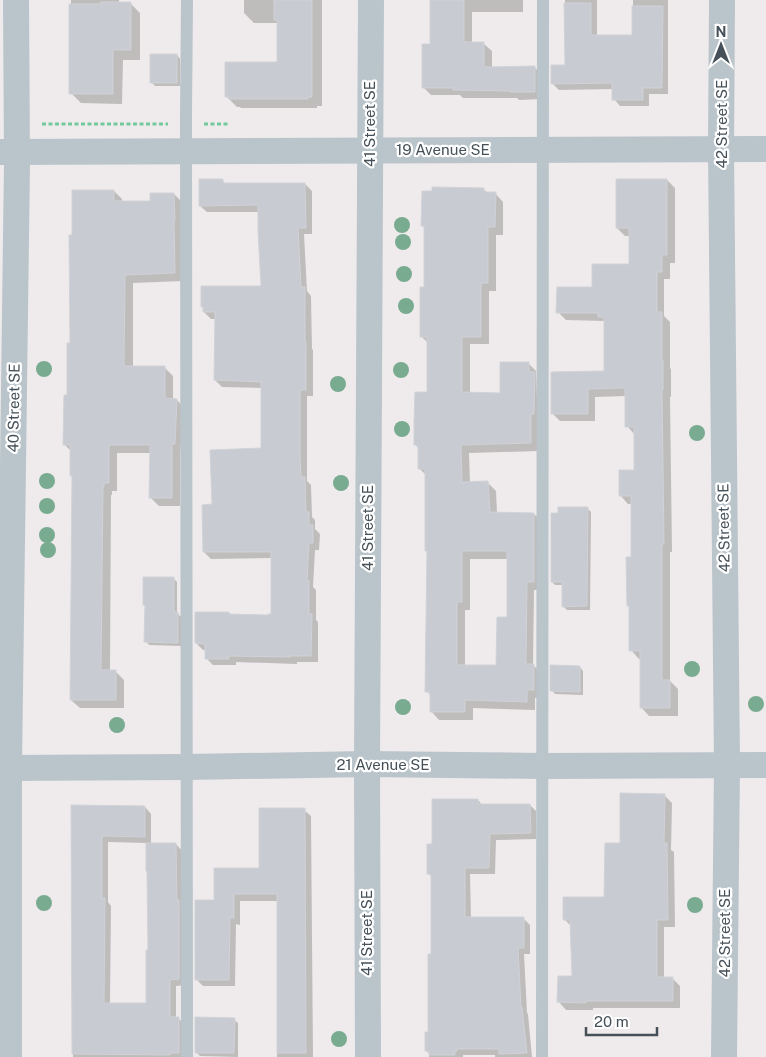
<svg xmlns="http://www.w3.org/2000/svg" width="766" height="1057" font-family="'Public Sans',sans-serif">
<rect width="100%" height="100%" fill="#efebec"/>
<g fill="#0003" fill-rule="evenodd">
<path d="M71,0h48v3h11l10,10v47h-17l-1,44 -41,-1 -10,-10z"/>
<path d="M244,0h78v106h-5v2h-76l-1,-1h-3l-10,-10 51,-34v-40h-24l-10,-10z"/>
<path d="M431,0h92v12h-51v32h12l8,7v17l42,-1 8,8v24l-23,1 -2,-2h-54l-3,-3h-29l-8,-8 8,-42z"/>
<path d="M565,0h32v36h36v-36h35v94h-19v12h-29l-6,-7v-10l-55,1 -7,-7 14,-17z"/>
<path d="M177,55l3,4v27h-25l-4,-4z"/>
<path d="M667,180l8,8v75h-5v16h-6v37l6,6v46l1,1v28h-1l2,155h-2v129l8,8v27h-29l-8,-9v-48h-2l-8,-9v-42l-3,-2 4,-47v-55h-4l-8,-9 15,-24v-36l-8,-9 -1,-30 -31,1v24h-35l-8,-8 53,-41 -1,-51 -38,-1 -8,-8 72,-47v-29h-5l-8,-8z"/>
<path d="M223,181l3,3h79l7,7v43h-8l3,57 4,5 1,53 1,1v46h-6v85l4,4 1,32 3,3v9l5,5 -1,16h-4l-2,37 3,3v30l2,2v40h-21v2l-61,-2v3h-23l-7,-7v-8h-3l-7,-7 33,-30 2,2 38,1 3,-1v-57l-61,1 -7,-7 9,-46 49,-57v-61l-40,-1 -7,-7 1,-61h-5l-7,-7v-4l-2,-1 61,-20 -4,-75h-52l-7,-6z"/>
<path d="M483,189l5,4h7l8,9v33h-7v56h-7v53h-19v50h31l27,-31 8,8 3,80 -70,2 1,30h18l8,8 1,22 37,1 8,8v68h-8l-1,75 9,9v24h-7v12l-62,-2v12h-34l-8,-9v-15l-4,-5 1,-139 -2,-1v-76l-6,-6 -1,-20 -4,-5 13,-51v-50l-7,-7 4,-48v-60l-2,-2zM470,559h39v59l-12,48h-32v-56h5z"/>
<path d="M114,191l8,8v4h29l23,-9 9,9v78l-50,2v84h31l9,9v24h4l8,9 -5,43v54h-21l-9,-9 1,-44h-34v38h-5v4h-1l-1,176h5l9,9v28h-44l-9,-8 2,-223 -2,-26 -7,-7 5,-48 2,-52 2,-108z"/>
<path d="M587,508l4,4 -1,98h-23l-4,-4v-21h-8l-3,-3z"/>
<path d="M173,578l4,4v31l4,4v29l-32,-1 -3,-4v-34l-2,-2z"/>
<path d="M580,667l3,4v24l-28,-1 -3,-4z"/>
<path d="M664,795l8,8 -1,47 3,2 1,75h-11v52h9l7,7v22h-87v2h-27l-7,-8 14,-25 -1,-50 -8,-8 42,-21 15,-54z"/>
<path d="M478,800l5,6 47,-1 6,6v28l-40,1 -1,34h-25l1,44h52l7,7v29h-6l3,59 1,1 4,43h-37v-2h-32v2h-34v-4l-3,-2 3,-18 4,-78 -1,-78 -4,-4 5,-28z"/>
<path d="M72,806l73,1 6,7v30h25l6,7 3,134 -9,1v32h2l7,7v32h-112zM108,842l39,1 2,108 -2,53h-37l1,-98 -3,-4z"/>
<path d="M304,810l7,6 2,241h-36l1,-156h-38v24l-4,-1 -1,62h-32l-7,-7 19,-78 45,-32z"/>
<path d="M234,1020l4,3v34l-38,-1 -4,-4z"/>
</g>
<g fill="#c8cbd1" stroke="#d0d2d7" fill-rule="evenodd">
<path d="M274,0h38v97h-4v2h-78v-2h-5v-35h52v-42h-3z"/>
<path d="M430,0h34v42h20v25l51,-1v26h-25l-1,-1 -56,-1v-2h-31v-44h8z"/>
<path d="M101,2h30v48h-18v44h-44v-90h32z"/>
<path d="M564,3h27v32h41v-29h31l-1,82h-19v12h-31v-17l-61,1v-19h14z"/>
<rect x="150" y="54" width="27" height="29"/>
<path d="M199,179h24v4h82l1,45h-8l3,59h4v55h1v48h-6v64l1,23h4l1,35h3v13h4v18h-4l-2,38h2v33h3l-1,42h-21v1l-61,-1v3h-24v-15l-10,-1v-31h34v2l39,1v-1h3v-62h-68l-1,-47 10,-1 -2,-54 51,-2v-66l-47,-2 1,-68h-12v-5h-2v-21h60l-3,-55v-26l-59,1z"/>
<path d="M616,179h51v76h-5v17h-5v40h5v48h1v30h-1l2,154h-2v136h8v28h-30v-57h-11v-45h-2l-1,-49h5v-61h-12v-26h15v-43h-9v-39l-37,1v25h-37v-42l53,-1v-54h-6v-4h-42l1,-26h35v-23h37v-36h-13z"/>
<path d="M432,187l52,1v4h12l-1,35h-7v56h-7v54h-19v55l38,1v-31h29v10h6l-1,42h-3v29l-70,2 1,37 26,-1 2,31 44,1v69h-7l-1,82h8v26h-7v12l-62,-2v12h-35v-20h-5l2,-141h-2v-82h-7v-24h-4v-24l1,-29h12v-55h-7v-50h4v-61h-3l1,-35h10zM462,551h45v66h-10l-1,48h-39v-63h5z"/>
<path d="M72,190h42v11h36v-8h24l1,27h-1l1,53 -50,2 -1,91h41v32l12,1 -2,45h-3v54h-23l1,-53h-41v38h-5v4h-1l-2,183h15v30h-46l2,-224h-2v-31h-7l1,-50h3v-52h3l-1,-108h3z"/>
<path d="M558,507h30l-1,99 -25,1v-25h-11v-69h7z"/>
<path d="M143,577h31v35h4v31l-34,-1 1,-37h-2z"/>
<path d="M550,665l30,1v26l-30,-1z"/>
<path d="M620,793l45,1 -1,49h3l1,77h-11v57h16v24h-87v2l-29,-1 1,-26h14l-2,-56h-7v-23h41l1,-54h15z"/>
<path d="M432,799h46v5h52l1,29 -41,1 -1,34h-24v49h59v31h-6l3,59h1l5,46 -28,1v-5h-42v2h-2v4h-26v-4h-4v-19h3v-78h3v-80h-4v-30h5z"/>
<path d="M71,805l74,1v31l-43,-1v62h3l-1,105h42v-53h2l-1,-79h-1v-28h30l1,57h2v79l-9,1v37h9v36h-9v2l-98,-1z"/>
<path d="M259,808h46l1,245h-29v-159h-43v24h-4l-1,62h-34v-80h19v-32h45z"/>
<path d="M195,1017l40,1 -1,35h-39z"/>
</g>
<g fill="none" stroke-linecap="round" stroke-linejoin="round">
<g stroke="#73c99c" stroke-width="3" stroke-dasharray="4 2.5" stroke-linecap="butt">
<path d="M42,124h126"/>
<path d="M204,124h26"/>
</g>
<g stroke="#bac4cb" stroke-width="12">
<path d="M187,1057l-1,-942 1,-115"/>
<path d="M542,1057l1,-1057"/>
</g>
<g stroke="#bac4cb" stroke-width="26">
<path d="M722,0l-1,149 6,616 -3,292"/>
<path d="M0,152l766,-3"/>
<path d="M0,768l187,-1 180,-3 176,2 223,-1"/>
<path d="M9,1057v-289l8,-606 -1,-162"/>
<path d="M368,1057l-1,-293 4,-764"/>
</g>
</g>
<g fill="#79ab90">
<circle cx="402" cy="225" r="8"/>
<circle cx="403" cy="242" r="8"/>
<circle cx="404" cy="274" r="8"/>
<circle cx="406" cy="306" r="8"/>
<circle cx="44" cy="369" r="8"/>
<circle cx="401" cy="370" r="8"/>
<circle cx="338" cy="384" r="8"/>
<circle cx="402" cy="429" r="8"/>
<circle cx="697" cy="433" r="8"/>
<circle cx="47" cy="481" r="8"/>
<circle cx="341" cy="483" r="8"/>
<circle cx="47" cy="506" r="8"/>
<circle cx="47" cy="535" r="8"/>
<circle cx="48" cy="550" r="8"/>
<circle cx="692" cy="669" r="8"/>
<circle cx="756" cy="704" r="8"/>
<circle cx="403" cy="707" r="8"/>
<circle cx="117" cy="725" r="8"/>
<circle cx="44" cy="903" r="8"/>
<circle cx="695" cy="905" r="8"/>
<circle cx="339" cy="1039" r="8"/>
</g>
<g text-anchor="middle" stroke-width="4.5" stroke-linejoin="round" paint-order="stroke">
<g font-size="15" fill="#455058" stroke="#fff">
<text transform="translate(370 124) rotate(-90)" y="5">41 Street SE</text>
<text transform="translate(722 124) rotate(-90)" y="5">42 Street SE</text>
<text x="443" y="155">19 Avenue SE</text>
<text transform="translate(14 408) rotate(-89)" y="5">40 Street SE</text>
<text transform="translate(368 528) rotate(-90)" y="5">41 Street SE</text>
<text transform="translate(724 528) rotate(-91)" y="5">42 Street SE</text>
<text x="383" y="770">21 Avenue SE</text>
<text transform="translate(367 933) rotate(-90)" y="5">41 Street SE</text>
<text transform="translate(725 933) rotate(-90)" y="5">42 Street SE</text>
</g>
</g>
<g transform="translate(721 45)" stroke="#ffffff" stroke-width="4" paint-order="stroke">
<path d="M0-4L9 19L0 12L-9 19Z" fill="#455058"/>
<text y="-8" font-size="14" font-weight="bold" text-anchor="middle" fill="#455058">N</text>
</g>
<path d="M586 1027v8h71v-8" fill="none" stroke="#455058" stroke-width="2.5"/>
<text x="594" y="1027" font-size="15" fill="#455058" stroke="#ffffff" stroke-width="4" paint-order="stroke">20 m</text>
</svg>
